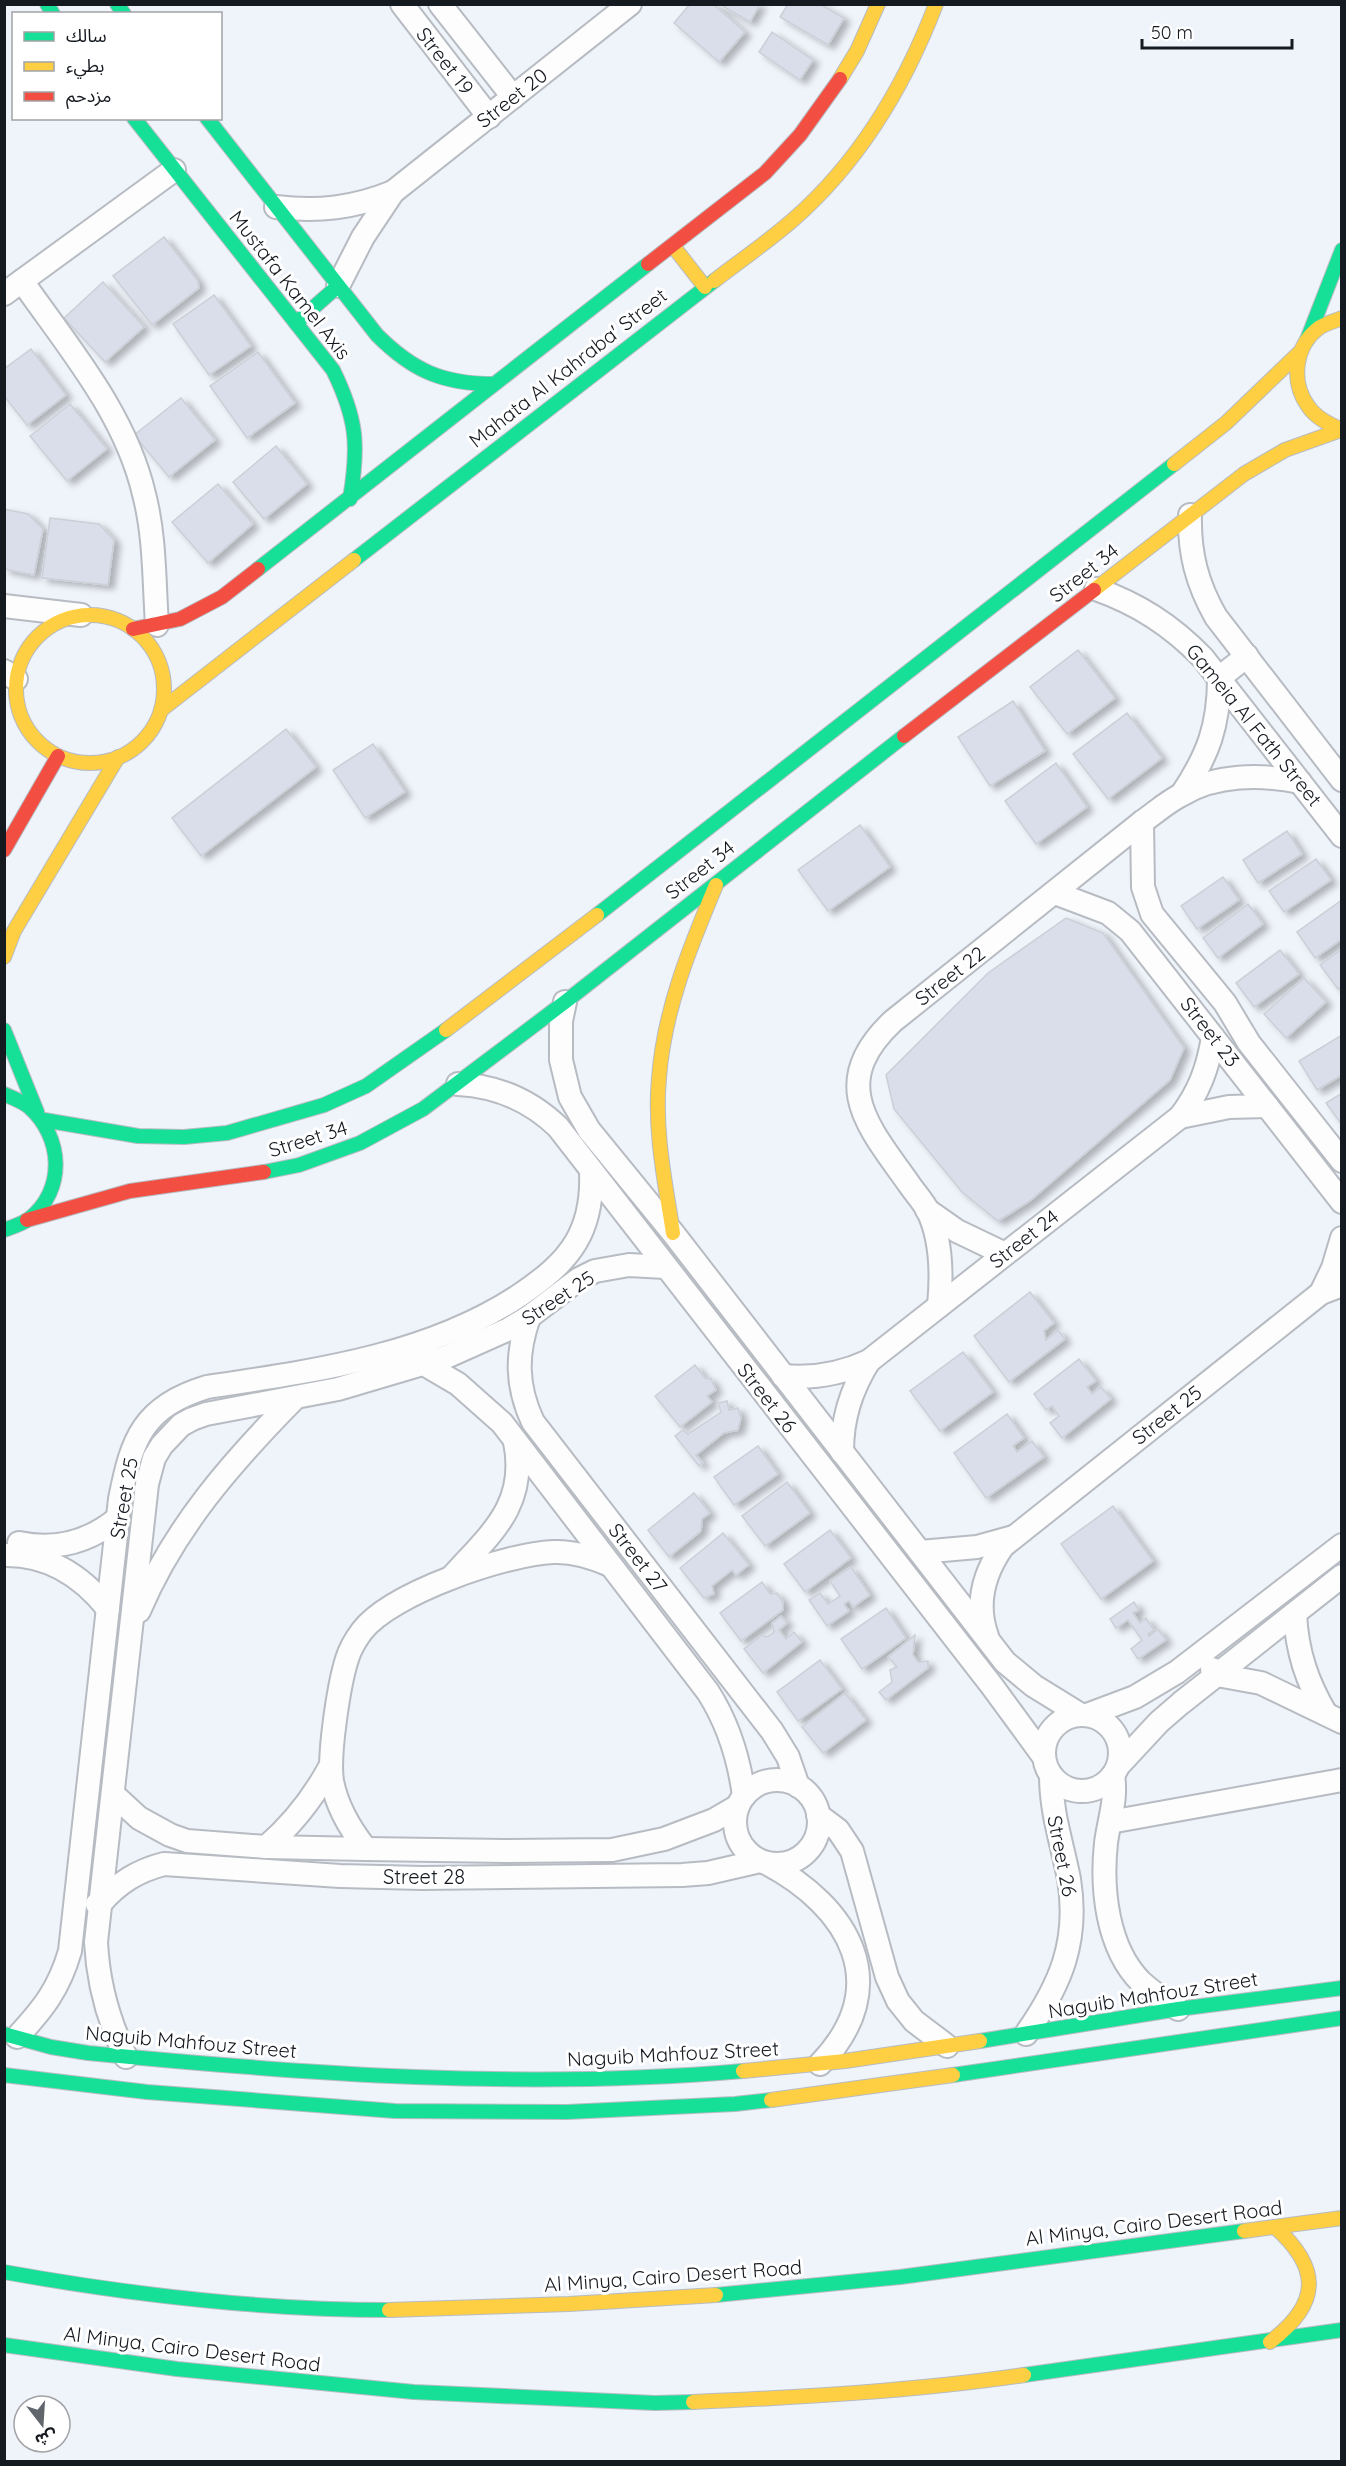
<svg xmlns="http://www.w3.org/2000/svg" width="1346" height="2466" font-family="Quicksand,'Noto Sans Arabic',sans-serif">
<defs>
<filter id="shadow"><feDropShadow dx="6" dy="4" stdDeviation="3" flood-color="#0004"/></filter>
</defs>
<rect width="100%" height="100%" fill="#eff3fa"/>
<g fill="#daddea" stroke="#cccfd6" stroke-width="1.5" filter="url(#shadow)">
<path d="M690,4h23l32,28 -26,30 -45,-39z"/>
<path d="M719,4h41l-10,18z"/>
<path d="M788,4h32l24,14 -16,27 -48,-28z"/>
<path d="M772,32l41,28 -13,20 -41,-28z"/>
<path d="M164,237l34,44 1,7 -47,37 -39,-49z"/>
<path d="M103,282l41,45 -39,35 -41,-44z"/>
<path d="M214,295l37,51 -42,29 -36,-51z"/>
<path d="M31,349l35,46 -39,30 -23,-29v-27z"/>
<path d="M258,352l37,51 -48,35 -37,-52z"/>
<path d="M181,398l34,42 -46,37 -35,-42z"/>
<path d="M70,404l37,45 -40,32 -37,-45z"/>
<path d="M276,446l31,38 -43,35 -31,-37z"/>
<path d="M218,484l35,40 -45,39 -36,-41z"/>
<path d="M4,509l24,5 15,15 -9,46 -30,-6z"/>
<path d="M50,518l49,6 15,16 -6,45 -66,-7z"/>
<path d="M1078,650l37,48 -48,36 -37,-47z"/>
<path d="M1013,701l32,50 -55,35 -32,-49z"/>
<path d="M1127,713l35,45 -54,41 -35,-45z"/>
<path d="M286,729l30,38 -115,89 -29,-38z"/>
<path d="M373,744l32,48 -40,26 -32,-48z"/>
<path d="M1056,763l31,44 -51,37 -31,-43z"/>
<path d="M860,825l30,42 -62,44 -30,-41z"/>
<path d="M1287,831l15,23 -44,29 -15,-23z"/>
<path d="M1316,859l15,21 -47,32 -15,-21z"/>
<path d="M1223,877l16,23 -42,29 -16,-23z"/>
<path d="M1342,900v39l-27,19 -18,-26z"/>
<path d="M1248,904l15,20 -45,34 -15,-20z"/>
<path d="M1066,918l37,15 81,115 -14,32 -140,121 -32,20 -36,-29 -68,-83 -8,-34 102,-102z"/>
<path d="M1342,949v38l-4,2 -18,-24z"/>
<path d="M1280,950l19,24 -45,33 -18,-24z"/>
<path d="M1304,978l22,24 -40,36 -22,-24z"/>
<path d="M1342,1035v40l-25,15 -18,-29z"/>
<path d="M1342,1093v32l-16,-22z"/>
<path d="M1030,1292l24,31 -10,8 2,9 12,-10 7,9 -56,43 -35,-46z"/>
<path d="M963,1352l30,40 -53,39 -30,-40z"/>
<path d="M1079,1359l17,22 -9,6 5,7 9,-7 10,12 -49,39 -12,-15 9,-7 -7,-10 -6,4 -12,-16z"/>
<path d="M695,1365l10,13 6,1 5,11 -9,6 5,6 -32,25 -25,-31z"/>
<path d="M727,1401l2,9 9,-2 3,10 -3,12 -14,3 -28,22 7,8 -4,3 -24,-30 8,-6 5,4 33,-22 -3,-9z"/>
<path d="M1007,1414l17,24 -11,8 4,6 15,-11 12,16 -58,41 -32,-45z"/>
<path d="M758,1446l20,28 -44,31 -20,-28z"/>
<path d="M787,1482l23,31 -45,33 -23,-30z"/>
<path d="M694,1493l16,20 -8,6 -1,12 -32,26 -21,-27z"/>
<path d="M1113,1506l40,55 -52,38 -40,-55z"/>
<path d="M830,1530l21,28 -46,34 -21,-28z"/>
<path d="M723,1533l26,32 -13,10 -4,-5 -20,16 2,8 -10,4 -24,-30z"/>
<path d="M851,1567l19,28 -17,12 -4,-6 -5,3 5,7 -22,15 -18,-26 11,-7 8,11 12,-8 -10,-15z"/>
<path d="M762,1582l8,12 7,-1 6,9v8l-42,31 -21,-28z"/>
<path d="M1134,1602l5,8 -6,3 7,10 6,-5 8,12 -6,4 1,2 9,-7 8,11 -28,19 -7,-10 11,-9 -14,-20 -12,8 -6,-9z"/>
<path d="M886,1608l20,30 -44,31 -21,-30z"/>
<path d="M781,1616l6,7 -8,7 7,9 8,-7 8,10 -39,31 -19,-24 18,-14 5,2 7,-5 -2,-9z"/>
<path d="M915,1635l-2,20 5,7 10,-1v7l-42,32 -7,-8 13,-10 -2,-12 7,-3 -9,-10z"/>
<path d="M820,1660l22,29 -44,32 -21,-29z"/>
<path d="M845,1693l21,27 -43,33 -21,-26z"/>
</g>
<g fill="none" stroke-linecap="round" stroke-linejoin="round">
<defs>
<g id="street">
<path d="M402,4l87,113"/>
<path d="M440,4l73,93"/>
<path d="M276,207c42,5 78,1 117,-15"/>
<path d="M22,281c46,66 103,132 122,213 11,42 10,87 13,131"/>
<path d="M338,286l25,-49 30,-45 237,-188"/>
<path d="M4,294l170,-124"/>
<path d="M1190,515c-1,38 7,69 26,102l126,163"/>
<path d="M1096,589c42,15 75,36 107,69l139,178"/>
<path d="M4,606l77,9"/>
<path d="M4,671l12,8"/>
<path d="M1182,794c26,-39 37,-68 37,-116l28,-22"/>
<path d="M1142,822l1,65 9,27 73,89 24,40 93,118"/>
<path d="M1055,893l53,20 22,18 212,271"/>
<path d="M565,1002l-4,19v39l9,37 19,33 84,103 332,429 29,24 47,29"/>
<path d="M458,1084c40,2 72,16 100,43l434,559 52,71"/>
<path d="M1180,1117l49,-10 38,-1"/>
<path d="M927,1210l30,21 48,23"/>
<path d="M1321,1293l12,-25 9,-30"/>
<path d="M939,1306c3,-31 3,-66 -11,-95 -5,-10 -13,-18 -19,-27 -41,-58 -82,-101 -16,-163l249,-199c13,-9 25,-20 39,-27 35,-21 80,-21 119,-13"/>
<path d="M529,1317c-13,37 -13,69 4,105l239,309 16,26 10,29"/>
<path d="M424,1364l34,20 44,39 206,269c21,33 31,66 36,104"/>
<path d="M783,1376c31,3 58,-2 86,-15l311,-244c19,-25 28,-49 33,-80"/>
<path d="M842,1452c0,-34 9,-62 27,-91"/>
<path d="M19,1543c38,8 70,-1 99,-25"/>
<path d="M920,1552l57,-5 36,-10"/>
<path d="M4,1555c44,-1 78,21 104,54"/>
<path d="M451,1578c38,-43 77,-72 64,-136"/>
<path d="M139,1611c35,-83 92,-148 155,-212"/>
<path d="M1295,1614c2,38 12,68 31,100"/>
<path d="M987,1636c-12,-33 -3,-63 16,-90l318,-253 21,-8"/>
<path d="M1212,1669l5,6 44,8 81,39"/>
<circle cx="1082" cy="1753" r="38"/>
<path d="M1087,1715l48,-18 42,-25 165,-127"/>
<path d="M1119,1765l40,-43 22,-19 161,-127"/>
<path d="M1113,1775c4,25 -4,44 -7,68 -5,46 1,105 35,139 11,10 24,19 37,27"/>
<circle cx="777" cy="1822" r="42"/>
<path d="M113,1794l26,24 31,17 17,6 79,6 100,2 139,2 107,-1 52,-11 50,-19 24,-14"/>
<path d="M818,1815l20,15 14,21 35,126 11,24 16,20 33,25"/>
<path d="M1110,1822l232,-42"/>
<path d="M266,1847c28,-24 48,-50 65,-82"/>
<path d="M366,1849c-16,-20 -29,-42 -34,-68 -4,-26 7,-97 15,-122 3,-10 9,-20 15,-28 29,-38 144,-77 191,-79 20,-1 39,5 57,13"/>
<path d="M766,1863c84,44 129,123 54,201"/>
<path d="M97,1904h3c18,-21 37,-33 64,-40l176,12 82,2 260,-3 26,-2 52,-12"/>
<path d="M1026,2034c35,-50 53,-93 43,-155 -7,-36 -18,-66 -18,-104"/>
<path d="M17,2037c26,-28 42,-48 53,-86l50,-452c12,-61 23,-92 87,-112 107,-16 221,-31 313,-92 22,-15 43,-31 56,-53 13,-22 16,-46 15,-70"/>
<path d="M126,2057c-18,-37 -28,-74 -30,-115l51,-458 7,-26 8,-13 19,-20 11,-6 14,-5 132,-25 108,-32 63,-28 20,-12 50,-38 16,-8 34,-6 36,2"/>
</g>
<g id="fast">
<path d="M47,4l6,10"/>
<path d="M117,4l7,10"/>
<path d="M134,118l199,252c24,49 26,75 17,129"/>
<path d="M207,118l170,217c36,36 66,49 117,49"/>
<path d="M296,323l42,-37"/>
<path d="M1307,340l35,-90"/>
<path d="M354,560l360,-279"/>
<path d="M258,569l390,-305"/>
<path d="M597,915l577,-451"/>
<path d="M4,1030l33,82"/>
<path d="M4,1094c8,4 18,7 25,13 34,30 37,83 0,112 -7,5 -17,8 -25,11"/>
<path d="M44,1120l94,16 46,1 43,-4 97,-28 42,-19 80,-56"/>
<path d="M264,1172l35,-7 61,-22 63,-34 142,-107 339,-266"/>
<path d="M4,2034l47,13 37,6c217,21 437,37 655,18"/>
<path d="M980,2041l198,-32 164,-21"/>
<path d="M4,2075l143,17 248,19 172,1 168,-8 36,-4"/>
<path d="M953,2075l389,-57"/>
<path d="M4,2272c128,23 256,38 385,38"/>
<path d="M716,2295l184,-18 344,-46"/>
<path d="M4,2345l173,24 237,23 241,11 38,-1"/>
<path d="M1024,2375l318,-45"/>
</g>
<g id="slow">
<path d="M840,79l17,-28 21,-47"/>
<path d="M673,246l32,41"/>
<path d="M714,281c27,-21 55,-40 80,-62 66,-58 111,-134 142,-215"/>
<path d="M1342,318c-7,3 -15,5 -22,9 -25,18 -30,54 -12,79 8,12 21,18 34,24"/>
<path d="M1174,464l52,-41 75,-72"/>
<path d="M1094,590l150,-116 41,-24 56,-20"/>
<circle cx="90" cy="689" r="74"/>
<path d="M161,710l193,-150"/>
<path d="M4,957l10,-26 104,-174"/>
<path d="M446,1030l151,-115"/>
<path d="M673,1233c-8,-51 -19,-103 -14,-155 5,-68 31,-131 57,-193"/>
<path d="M743,2071l102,-10 135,-20"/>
<path d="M771,2100l182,-25"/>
<path d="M1244,2231l98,-13"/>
<path d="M389,2310l180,-6 147,-9"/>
<path d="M1270,2342c50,-38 52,-73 5,-115"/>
<path d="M693,2402c111,-5 221,-11 331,-27"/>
</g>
<g id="jam">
<path d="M648,264l117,-91 35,-38 40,-56"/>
<path d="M133,629l47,-10 42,-22 36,-28"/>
<path d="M904,736l190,-146"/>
<path d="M4,850l54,-94"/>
<path d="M27,1220l103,-29 134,-19"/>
</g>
</defs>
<use href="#street" stroke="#b7bbc2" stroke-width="26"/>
<use href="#fast" stroke="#b7bbc2" stroke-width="16"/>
<use href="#slow" stroke="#b7bbc2" stroke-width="16"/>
<use href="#jam" stroke="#b7bbc2" stroke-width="16"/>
<use href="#street" stroke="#fdfdfe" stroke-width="22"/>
<use href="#fast" stroke="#16e098" stroke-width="14"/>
<use href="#slow" stroke="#ffcf43" stroke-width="14"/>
<use href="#jam" stroke="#f24e42" stroke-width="14"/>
</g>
<g text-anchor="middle" stroke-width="6" stroke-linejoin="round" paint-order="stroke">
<g font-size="20" fill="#151920" stroke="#fff">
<text transform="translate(445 61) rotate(52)" y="7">Street 19</text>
<text transform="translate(512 98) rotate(-38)" y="7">Street 20</text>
<text transform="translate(290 285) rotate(52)" y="7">Mustafa Kamel Axis</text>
<text transform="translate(568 368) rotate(-38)" y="7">Mahata Al Kahraba' Street</text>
<text transform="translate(1084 573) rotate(-38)" y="7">Street 34</text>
<text transform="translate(1254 725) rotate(51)" y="7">Gameia Al Fath Street</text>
<text transform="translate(700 870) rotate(-38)" y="7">Street 34</text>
<text transform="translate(950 976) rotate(-38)" y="7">Street 22</text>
<text transform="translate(1210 1032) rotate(52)" y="7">Street 23</text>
<text transform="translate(308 1139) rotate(-17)" y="7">Street 34</text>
<text transform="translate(1024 1239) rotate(-38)" y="7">Street 24</text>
<text transform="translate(558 1298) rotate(-33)" y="7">Street 25</text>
<text transform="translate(767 1398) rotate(52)" y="7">Street 26</text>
<text transform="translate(1167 1415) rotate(-38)" y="7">Street 25</text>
<text transform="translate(124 1498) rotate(-80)" y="7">Street 25</text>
<text transform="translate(638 1558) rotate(52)" y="7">Street 27</text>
<text transform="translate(1062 1856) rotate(79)" y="7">Street 26</text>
<text x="424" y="1884">Street 28</text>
<text transform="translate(1153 1995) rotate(-9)" y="7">Naguib Mahfouz Street</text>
<text transform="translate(191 2042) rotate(5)" y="7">Naguib Mahfouz Street</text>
<text transform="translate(673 2054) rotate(-3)" y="7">Naguib Mahfouz Street</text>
<text transform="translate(1154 2223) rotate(-7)" y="7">Al Minya, Cairo Desert Road</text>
<text transform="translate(673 2276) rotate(-4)" y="7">Al Minya, Cairo Desert Road</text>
<text transform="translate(192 2349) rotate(7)" y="7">Al Minya, Cairo Desert Road</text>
</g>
</g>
<rect width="1346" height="2466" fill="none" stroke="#151920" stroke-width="12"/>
<rect x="12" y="12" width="210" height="108" fill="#ffffff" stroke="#a1a3a6" stroke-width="1.5"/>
<rect x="24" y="32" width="30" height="9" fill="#16e098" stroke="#a1a3a6" stroke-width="1.5"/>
<text x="66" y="42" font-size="18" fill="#151920">سالك</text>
<rect x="24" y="62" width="30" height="9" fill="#ffcf43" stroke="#a1a3a6" stroke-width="1.5"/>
<text x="66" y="72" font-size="18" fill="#151920">بطيء</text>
<rect x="24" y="92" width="30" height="9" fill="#f24e42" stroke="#a1a3a6" stroke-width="1.5"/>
<text x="66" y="102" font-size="18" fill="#151920">مزدحم</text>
<g transform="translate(42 2424) rotate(163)"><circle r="28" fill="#ffffff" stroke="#a1a3a6" stroke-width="1.5"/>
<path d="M0-4.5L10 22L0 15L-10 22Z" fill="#61656c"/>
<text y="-9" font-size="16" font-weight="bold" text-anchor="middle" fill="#151920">ش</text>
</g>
<path d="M1142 39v9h150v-9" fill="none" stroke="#151920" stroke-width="3"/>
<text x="1151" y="39" font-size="18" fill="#151920" stroke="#ffffff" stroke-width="4.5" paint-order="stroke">50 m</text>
</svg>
